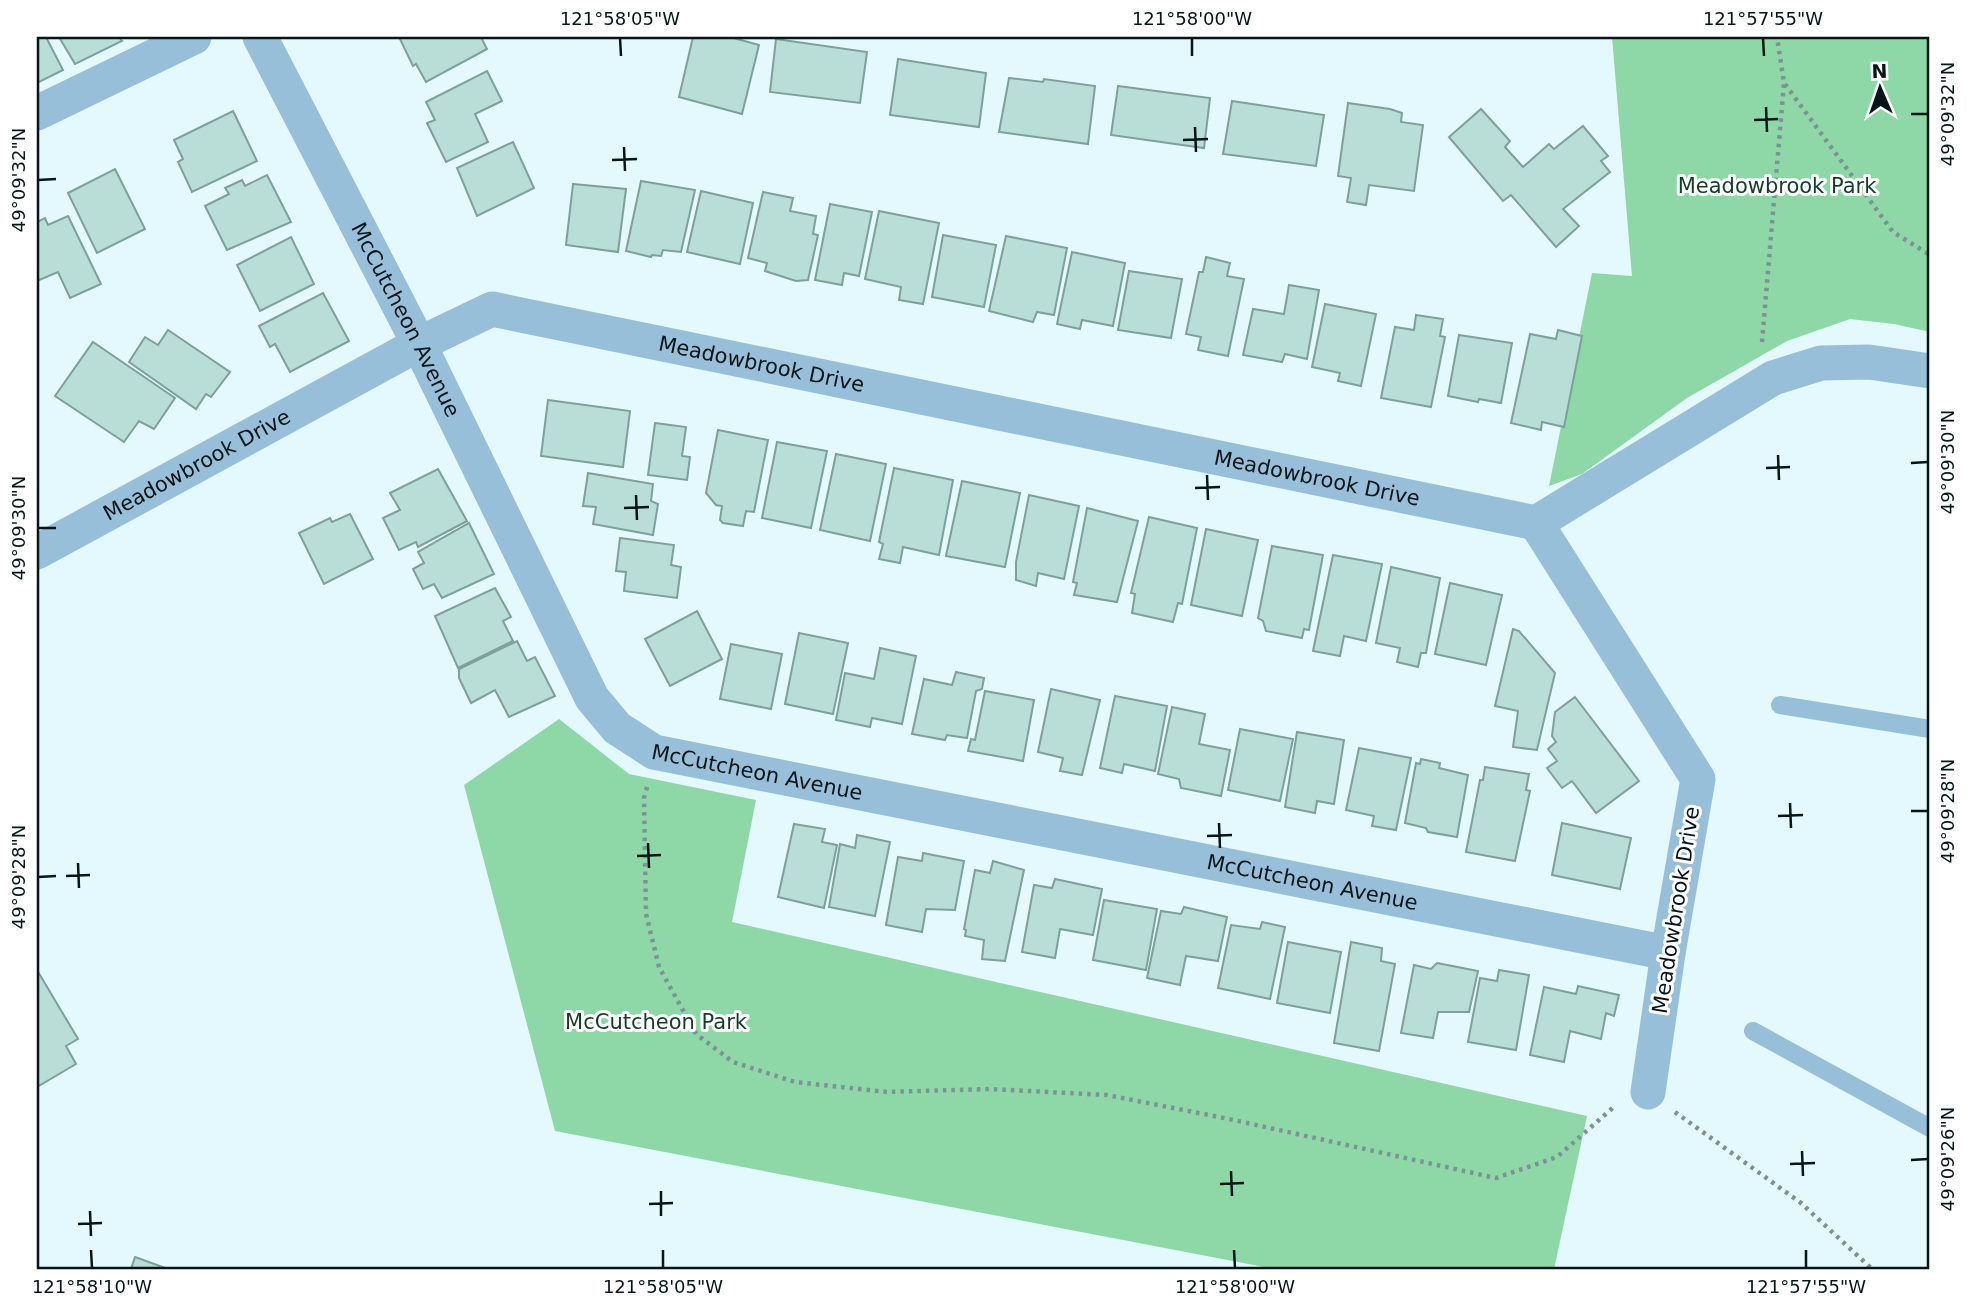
<svg xmlns="http://www.w3.org/2000/svg" width="1967" height="1306" font-family="'DejaVu Sans',sans-serif">
<rect width="100%" height="100%" fill="#e3f9fd"/>
<g fill="#8ed8a7">
<path d="M1612,37h318v295l-36,-8 -44,-5 -63,22 -100,57 -105,76 -33,12 43,-213 40,3z"/>
<path d="M559,719l70,55 127,26 -24,122 855,194 -33,153h-280l-719,-138 -91,-346z"/>
</g>
<g fill="#b9ded7" stroke="#7ea09a" stroke-width="2">
<path d="M37,37h9l17,33 -26,13z"/>
<path d="M59,37h60l3,4 -47,23z"/>
<path d="M399,37h82l6,12 -61,33 -10,-18 -3,2z"/>
<path d="M693,37h37l29,8 -17,69 -63,-17z"/>
<path d="M776,39l91,13 -7,51 -90,-11z"/>
<path d="M898,59l88,14 -7,54 -89,-12z"/>
<path d="M487,71l15,30 -27,13 13,28 -42,20 -19,-39 8,-3 -9,-18z"/>
<path d="M1009,78l34,4 1,-3 51,7 -7,58 -89,-12z"/>
<path d="M1118,86l92,12 -6,50 -93,-13z"/>
<path d="M1232,101l92,14 -8,51 -93,-12z"/>
<path d="M1348,103l42,6 12,4 -1,9 22,3 -9,66 -45,-6 -3,20 -19,-3 4,-24 -13,-2z"/>
<path d="M1481,109l29,32 -5,6 18,20 26,-23 5,5 29,-23 25,30 -7,5 9,11 -47,37 16,17 -23,21 -45,-52 -8,6 -54,-64z"/>
<path d="M233,111l24,50 -65,31 -14,-30 5,-3 -9,-19z"/>
<path d="M513,142l21,46 -57,28 -20,-48z"/>
<path d="M115,169l30,60 -48,24 -29,-60z"/>
<path d="M267,175l24,47 -64,28 -22,-44 24,-12 -4,-6 17,-8 3,6z"/>
<path d="M641,181l54,9 -14,62 -18,-2 -2,6 -9,-1 -1,2 -25,-6z"/>
<path d="M573,184l53,5 -8,63 -52,-7z"/>
<path d="M701,191l52,12 -13,61 -53,-12z"/>
<path d="M763,192l30,6 -3,13 26,5 -3,18 5,1 -10,45 -12,1 -31,-10 2,-8 -19,-5z"/>
<path d="M830,204l42,8 -13,64 -15,-3 -2,12 -27,-5z"/>
<path d="M879,211l60,12 -16,81 -24,-4 2,-13 -36,-8z"/>
<path d="M68,216l33,68 -31,14 -12,-26 -21,9v-59l8,-4 3,7z"/>
<path d="M943,235l53,10 -12,62 -52,-10z"/>
<path d="M1006,236l61,12 -13,67 -17,-3 -4,10 -44,-11z"/>
<path d="M291,237l23,47 -54,27 -23,-46z"/>
<path d="M1072,252l53,11 -12,63 -31,-6 -2,9 -23,-5z"/>
<path d="M1206,257l24,6 -3,13 17,3 -16,77 -30,-6 3,-13 -15,-3 13,-62h4z"/>
<path d="M1129,271l53,8 -11,59 -53,-8z"/>
<path d="M1289,285l30,5 -12,69 -22,-5 -3,8 -39,-7 10,-46 31,5z"/>
<path d="M323,293l26,48 -59,31 -15,-28 -5,3 -11,-21z"/>
<path d="M1325,304l51,10 -15,72 -23,-5 2,-8 -28,-6z"/>
<path d="M1416,315l27,4 -3,17 5,1 -14,70 -50,-9 14,-71 19,3z"/>
<path d="M168,330l62,42 -19,25 -5,-3 -10,15 -67,-47 16,-25 13,8z"/>
<path d="M1558,330l24,6 -18,91 -22,-5 -1,8 -30,-7 19,-89 26,5z"/>
<path d="M1459,335l53,8 -11,60 -22,-4 -1,3 -30,-6z"/>
<path d="M93,342l82,56 -21,31 -15,-8 -15,21 -69,-46z"/>
<path d="M548,400l82,11 -7,56 -82,-11z"/>
<path d="M655,423l31,4 -4,29 8,1 -3,23 -39,-5z"/>
<path d="M718,430l50,10 -14,72 -8,-1 -3,15 -20,-3 -3,-3 2,-14 -6,-1 -10,-12z"/>
<path d="M777,442l50,9 -16,77 -49,-10z"/>
<path d="M836,454l50,10 -16,77 -50,-11z"/>
<path d="M894,468l59,12 -14,75 -36,-8 -3,16 -21,-4 4,-15 -4,-2z"/>
<path d="M438,469l29,52 -49,26 -2,-5 -17,8 -16,-32 17,-8 -10,-17z"/>
<path d="M588,473l65,11 -2,17 7,3 -5,31 -60,-11 3,-17 -13,-1z"/>
<path d="M962,481l58,12 -15,74 -59,-11z"/>
<path d="M1029,495l50,11 -15,73 -26,-6 -2,13 -20,-6v-18z"/>
<path d="M1087,508l51,13 -21,81 -43,-7 3,-12 -4,-1z"/>
<path d="M350,514l23,45 -49,25 -25,-51 31,-15 2,4z"/>
<path d="M1149,517l48,11 -15,76 -4,-1 -5,19 -41,-9 3,-19 -4,-1z"/>
<path d="M469,523l25,51 -52,24 -8,-14 -11,5 -10,-20 11,-6 -6,-11z"/>
<path d="M1206,529l52,11 -16,76 -51,-11z"/>
<path d="M620,538l54,7 -3,20 10,2 -4,31 -53,-7 2,-19 -10,-1z"/>
<path d="M1272,546l51,9 -14,75 -5,-1 -2,9 -36,-7 -3,-10 -5,-3z"/>
<path d="M1333,555l49,9 -16,77 -22,-5 -4,20 -27,-5z"/>
<path d="M1391,567l49,11 -14,75h-5l-3,14 -21,-5 3,-14 -24,-5z"/>
<path d="M1450,583l52,12 -16,70 -51,-11z"/>
<path d="M495,588l16,29 -8,4 10,20 -55,27 -23,-52z"/>
<path d="M697,611l25,48 -52,27 -25,-47z"/>
<path d="M1513,629l6,2 36,42 -18,77 -24,-3 5,-36 -23,-5z"/>
<path d="M799,633l49,10 -15,71 -48,-10z"/>
<path d="M517,641l10,20 8,-4 20,39 -46,21 -14,-27 -24,13 -12,-25v-9z"/>
<path d="M731,644l51,10 -11,55 -51,-10z"/>
<path d="M880,648l36,8 -14,68 -30,-6 -2,9 -34,-7 9,-47 29,6z"/>
<path d="M956,672l28,6 -2,11 -6,2 -9,47 -20,-3 -2,5 -33,-6 12,-55 28,6z"/>
<path d="M1051,689l49,11 -18,75 -22,-4 3,-13 -25,-6z"/>
<path d="M985,691l49,9 -11,61 -55,-10 3,-12 4,1z"/>
<path d="M1115,696l52,10 -12,65 -31,-7 -2,9 -22,-5z"/>
<path d="M1575,697l64,84 -43,32 -24,-32 -10,7 -15,-20 10,-7 -9,-12 8,-7 -4,-6 3,-24z"/>
<path d="M1172,707l33,7 -6,30 31,6 -9,46 -40,-8 -2,-9 -21,-5z"/>
<path d="M1240,729l53,10 -13,62 -52,-11z"/>
<path d="M1297,732l47,8 -10,64 -17,-3 -2,12 -30,-6z"/>
<path d="M1359,748l52,10 -15,72 -24,-4 2,-10 -28,-6z"/>
<path d="M1421,759l19,4 -1,5 29,7 -11,62 -29,-5 -2,-4 -21,-5 11,-60 4,1z"/>
<path d="M1485,767l44,7 -3,16 4,1 -15,70 -49,-9 14,-72h3z"/>
<path d="M1562,823l69,15 -11,51 -68,-14z"/>
<path d="M794,824l31,5 -3,13 15,3 -13,63 -46,-11z"/>
<path d="M857,835l33,7 -15,74 -46,-9 11,-63 15,4z"/>
<path d="M923,853l41,8 -9,49 -29,-1 -4,23 -36,-7 12,-68 24,4z"/>
<path d="M993,861l31,9 -19,91 -23,-2 2,-19 -19,-4 1,-6 -2,-1 11,-59 15,3z"/>
<path d="M1055,879l47,10 -9,46 -33,-6 -5,29 -33,-6 12,-67 18,3z"/>
<path d="M1104,900l53,9 -11,61 -53,-10z"/>
<path d="M1184,907l43,10 -9,44 -32,-5 -6,29 -33,-7 14,-67 20,3z"/>
<path d="M1262,922l23,5 -15,72 -52,-11 13,-63 29,4z"/>
<path d="M1288,942l53,10 -11,61 -53,-10z"/>
<path d="M1351,942l31,6 -1,13 14,3 -16,87 -45,-8z"/>
<path d="M1437,963l41,8 -9,41h-31l-5,26 -32,-5 13,-68 17,4z"/>
<path d="M37,970l41,69 -12,7 10,18 -39,23z"/>
<path d="M1499,970l30,5 -13,75 -48,-8 12,-64 17,3z"/>
<path d="M1578,986l41,9 -5,21 -8,-3 -5,26 -31,-8 -6,31 -34,-7 14,-68 32,7z"/>
<path d="M135,1257l33,12h-37z"/>
</g>
<g fill="none" stroke-linecap="round" stroke-linejoin="round">
<g stroke="#7e9194" stroke-width="4.5" stroke-dasharray="3.5 5" stroke-linecap="butt">
<path d="M1785,84l108,148 37,23"/>
<path d="M1762,342l22,-259 -7,-46"/>
<path d="M647,787l-3,11 2,116 13,53 37,67 37,28 62,20 92,10 103,-3 117,6 122,24 267,59 61,-21 59,-52"/>
<path d="M1675,1112l126,91 71,66"/>
</g>
<g stroke="#98bfd9" stroke-width="18">
<path d="M1780,705l150,24"/>
<path d="M1753,1031l177,97"/>
</g>
<g stroke="#98bfd9" stroke-width="35">
<path id="s1" d="M260,37l159,307 173,354 25,30 37,24 1014,201"/>
<path d="M37,113l157,-76"/>
<path d="M1536,523l162,256 -30,174 -20,139"/>
<path id="s2" d="M37,552l382,-208 73,-35 1044,214 237,-145 48,-15 48,-1 61,9"/>
</g>
</g>
<path fill="none" stroke="#071517" stroke-width="2.5" d="M620,38l1,18M1192,38v18M1763,38l1,18M1766,107l1,25M1911,114h17M1754,120l24,-1M1195,127l1,25M1183,140l25,-1M624,147l1,24M612,160l25,-1M38,180l18,-1M1778,455l1,25M1911,463l17,-1M1766,468l24,-1M1207,475l1,25M1195,488l25,-1M636,495l1,25M624,508l25,-1M38,528h18M1790,803l1,25M1911,811h17M1778,816l25,-1M1219,823l1,25M1207,836l25,-1M648,843l1,25M637,856l24,-1M78,863l1,25M66,876l24,-1M38,877l18,-1M1802,1151l1,25M1911,1160l17,-1M1790,1164l25,-1M1231,1171l1,25M1220,1184l24,-1M661,1191v25M649,1204l24,-1M90,1211l1,25M78,1224l24,-1M91,1250l1,18M663,1250v18M1234,1250l1,18M1806,1250v18"/>
<g text-anchor="middle" stroke-width="6" stroke-linejoin="round" paint-order="stroke">
<g font-size="21" fill="#153d25" stroke="#fff">
<text x="1777" y="193">Meadowbrook Park</text>
<text x="656" y="1029">McCutcheon Park</text>
</g>
<g font-size="21" fill="#071517" stroke="#fff">
<text dy="7" stroke="none"><textPath href="#s1" startOffset="318">McCutcheon Avenue</textPath></text>
<text dy="7" stroke="none"><textPath href="#s2" startOffset="791">Meadowbrook Drive</textPath></text>
<text dy="7" stroke="none"><textPath href="#s2" startOffset="182">Meadowbrook Drive</textPath></text>
<text dy="7" stroke="none"><textPath href="#s2" startOffset="1358">Meadowbrook Drive</textPath></text>
<text dy="7" stroke="none"><textPath href="#s1" startOffset="928">McCutcheon Avenue</textPath></text>
<text dy="7" stroke="none"><textPath href="#s1" startOffset="1494">McCutcheon Avenue</textPath></text>
<text transform="translate(1676 910) rotate(-81)" y="7">Meadowbrook Drive</text>
</g>
</g>
<rect width="1967" height="1306" fill="none" stroke="#ffffff" stroke-width="77"/>
<g transform="translate(1880 88) rotate(358)" stroke="#ffffff" stroke-width="5" paint-order="stroke">
<path d="M0-5L12 26L0 18L-12 26Z" fill="#071517"/>
<text y="-10" font-size="19" font-weight="bold" text-anchor="middle" fill="#071517">N</text>
</g>
<rect x="38" y="38" width="1890" height="1230" fill="none" stroke="#071517" stroke-width="2.5"/>
<g font-size="18" text-anchor="middle" fill="#071517">
<text x="620" y="25">121°58'05"W</text>
<text x="1192" y="25">121°58'00"W</text>
<text x="1763" y="25">121°57'55"W</text>
<text transform="translate(1948 114) rotate(-90)" y="6">49°09'32"N</text>
<text transform="translate(19 180) rotate(-90)" y="6">49°09'32"N</text>
<text transform="translate(1948 462) rotate(-90)" y="6">49°09'30"N</text>
<text transform="translate(19 528) rotate(-90)" y="6">49°09'30"N</text>
<text transform="translate(1948 811) rotate(-90)" y="6">49°09'28"N</text>
<text transform="translate(19 877) rotate(-90)" y="6">49°09'28"N</text>
<text transform="translate(1948 1159) rotate(-90)" y="6">49°09'26"N</text>
<text x="92" y="1293">121°58'10"W</text>
<text x="663" y="1293">121°58'05"W</text>
<text x="1235" y="1293">121°58'00"W</text>
<text x="1806" y="1293">121°57'55"W</text>
</g>
</svg>
